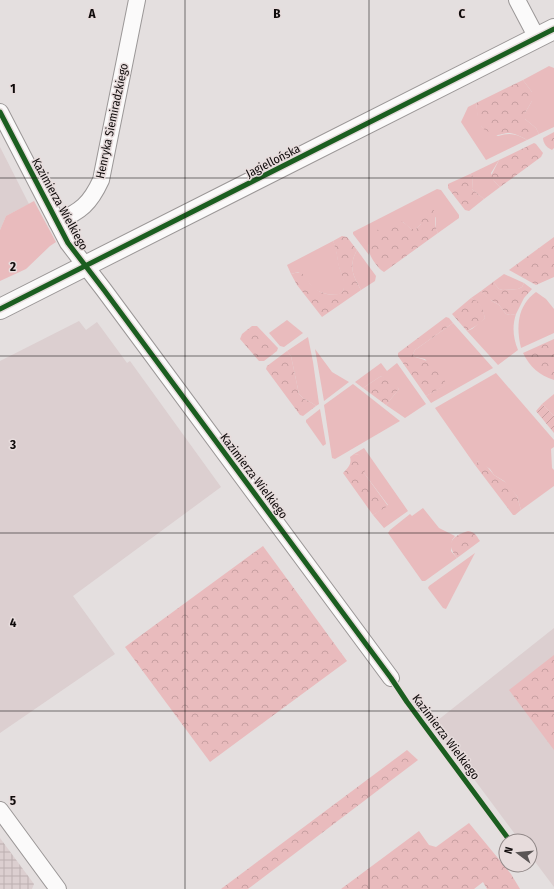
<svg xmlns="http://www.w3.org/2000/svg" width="554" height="889" font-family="'Fira Sans Condensed',sans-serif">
<defs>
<pattern id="industrial-grid" width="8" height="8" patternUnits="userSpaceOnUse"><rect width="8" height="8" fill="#dccfd0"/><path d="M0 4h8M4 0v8" fill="none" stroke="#bcb0b1"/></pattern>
<pattern id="forest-crowns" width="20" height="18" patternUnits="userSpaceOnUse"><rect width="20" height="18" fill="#e9bbbd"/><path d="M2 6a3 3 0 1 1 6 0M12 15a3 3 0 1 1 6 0" fill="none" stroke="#c79fa1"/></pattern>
<pattern id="garden-furrows" width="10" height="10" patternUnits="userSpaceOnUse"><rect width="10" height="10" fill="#e9bbbd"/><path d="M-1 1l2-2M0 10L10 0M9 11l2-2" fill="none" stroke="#c79fa1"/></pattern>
</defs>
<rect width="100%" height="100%" fill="#e4dfdf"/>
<g fill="#dccfd0">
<path d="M0,147l29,57 -23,12 -6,14z"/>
<path d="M79,321l7,9 11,-8 30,41 3,-2 91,126 -148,109 42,58 -115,79v-372z"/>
<path d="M554,628v259l-24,-32v-14h-10l-87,-117z"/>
</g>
<path fill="url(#industrial-grid)" d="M0,838l34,46 -2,5h-32z"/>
<g fill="#e9bbbd">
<path d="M549,66l5,2v59l-15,7 -3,-6 -11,-9v-6l7,-12v-9l-9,-12z"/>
<path d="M476,103l2,13 4,11 16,9c12,-4 19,-2 29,4l-41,20 -25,-38 7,-15z"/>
<path d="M499,160l-8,13 3,8 6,6 -16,12 -12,-10 1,-13 -3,-2z"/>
<path d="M437,189l4,1 18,25v3l-21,15 -2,-4v-12l-15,7 -5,5h-5l-8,-7 -35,23 1,10 -16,-21v-2z"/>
<path d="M34,201l22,41 -6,4 -24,23 -26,12v-51l6,-14z"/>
<path d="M333,241c4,8 4,16 6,25 1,5 4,9 5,15 3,18 -14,15 -26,10 -10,-4 -9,-14 -20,-19l-7,2 -4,-9z"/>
<path d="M357,250l19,26 -1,5 -14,9c-8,-15 -13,-23 -4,-40z"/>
<path d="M504,274l20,9 -2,4 -4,2 -15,1 -4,-1 -6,-7z"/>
<path d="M481,291l11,10 7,4 7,9 4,1 6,-1c-4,12 -3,24 2,36l-20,15 -31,-34 5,-2 13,-11c-2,-7 -5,-17 -14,-20z"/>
<path d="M536,292l10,7 8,10v24l-33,15c-5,-21 -4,-42 15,-56z"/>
<path d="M287,320l16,13 -19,14 -4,-1 -11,-13z"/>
<path d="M453,323l40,45 -62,35 -5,-7 19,-11 -20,-26 -10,-2 -2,-3 2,-4z"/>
<path d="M308,337l5,25 6,42 -3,2c-6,-5 -12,-6 -17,-12l-8,-38 -4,-5z"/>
<path d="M315,349l17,23 17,10 -25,19z"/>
<path d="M381,363l6,8 10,-8 29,41 -21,14 -19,-13 13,-16 -18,-13 -18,12 -8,-6z"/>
<path d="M496,373l58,67v7l-3,2 1,19 2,2v16l-33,24 -4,-14 -13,-15 -10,-6 -4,-6 -12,-8 -3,4 -40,-57z"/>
<path d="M353,384l47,37 -65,38 -3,-1 -8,-53z"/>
<path d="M554,394v22l-12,-12z"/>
<path d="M320,409l6,35 -3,2 -17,-24v-2z"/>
<path d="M364,448l44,63 -24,17 -11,-13 15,-10 -24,-32 -5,-18 -5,-1z"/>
<path d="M423,508l16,20 16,8 -3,4 -1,11 6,7 -32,23h-3l-34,-48 2,-3 20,-16 2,2z"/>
<path d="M475,553l-29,56 -3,-1 -15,-20 1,-2z"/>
</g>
<g fill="url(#forest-crowns)">
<path d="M523,80l9,12 1,4 -1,5 -7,12v6l11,9 3,6 -12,6c-5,-3 -11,-6 -17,-7 -11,0 -13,6 -23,-2 -2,-1 -4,-2 -5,-4 -5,-5 -5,-17 -6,-24z"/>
<path d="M554,132v16l-2,2c-5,-2 -9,-7 -9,-12z"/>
<path d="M534,143l2,1 7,9 -2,4 -41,30 -6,-6 -3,-5 8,-16z"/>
<path d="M470,174l3,2 -1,13 12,10 -15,12 -4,-1 -17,-22v-4z"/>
<path d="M426,204c16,7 5,17 12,29l-54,39c-4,-2 -6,-5 -9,-9 -11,-15 -9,-28 9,-37 4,-2 9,-5 14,-5 6,0 10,5 13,8h5l5,-5 -1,-13z"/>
<path d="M342,236l5,1 10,13c-9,17 -4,25 4,40l-39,27 -25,-32 -6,-11c4,-1 6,-2 10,-1 5,2 7,8 10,12 7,8 24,14 32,6 3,-11 -3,-18 -5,-28 -1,-8 -2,-14 -5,-22z"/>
<path d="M554,237v40l-18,8 -27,-15z"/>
<path d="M493,282l6,7 4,1 15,-1 4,-2 2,-4 8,6 -8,9 -8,16 -6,1 -4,-1 -7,-9 -10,-6 -8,-8z"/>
<path d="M471,298c10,3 12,12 14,20l-6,6 -12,7 -15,-17z"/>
<path d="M446,317l3,1 4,5 -38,27 -2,4 2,3c17,5 27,8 31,28l-20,11 -28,-40v-3z"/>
<path d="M252,326h5l21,22 -1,3 -13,10h-5l-19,-22 2,-5z"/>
<path d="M554,339v41c-15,-5 -24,-13 -31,-27z"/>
<path d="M287,351l4,5 8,38c5,6 11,7 17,12l-13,10 -3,-1 -34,-46 1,-3z"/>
<path d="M381,376l9,4 9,9 -13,16 -23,-17z"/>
<path d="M354,454l5,1 8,10 -3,8 24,33 -15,9 -30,-42c5,-5 9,-9 7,-16z"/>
<path d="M478,461l6,2 10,12 14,9 9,12 4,14 -6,5h-2l-38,-50z"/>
<path d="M468,531c7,1 8,4 12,10l-23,17c-12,-15 -5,-22 11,-27z"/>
<path d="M263,546l84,115 -137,101 -85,-115z"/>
<path d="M554,655v95l-45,-60z"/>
<path d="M407,750l11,10 -170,129h-27z"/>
<path d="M469,823l42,51 9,15h-33l-4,-7 -9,7h-133l78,-58 10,14 7,2z"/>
</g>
<path fill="url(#garden-furrows)" d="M542,404l12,12v17l-18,-22z"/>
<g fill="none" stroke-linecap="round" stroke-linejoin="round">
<defs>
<g id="minor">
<path d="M517,0l20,38"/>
<path d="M0,112l68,131 36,47 287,388"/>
<path d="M57,222c24,-11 33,-18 44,-42l36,-180"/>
<path d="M0,810l58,79"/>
</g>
<path id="tertiary" d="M0,309l554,-280"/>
</defs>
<use href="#minor" stroke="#9b9797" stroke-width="18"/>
<use href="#tertiary" stroke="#9b9797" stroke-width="22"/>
<use href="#minor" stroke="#fbfafa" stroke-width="16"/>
<use href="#tertiary" stroke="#fbfafa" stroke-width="20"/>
<defs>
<g id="cycleway">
<path d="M0,112l68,131 36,47 287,388 16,24 103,139"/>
<path d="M0,309l554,-280"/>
</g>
</defs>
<use href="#cycleway" stroke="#e7dcdc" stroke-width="8"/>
<use href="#cycleway" stroke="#1b5e20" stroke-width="5"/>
</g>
<path fill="none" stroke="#0f0b0b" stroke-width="1" stroke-opacity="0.55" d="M185,0v889M369,0v889M0,178h554M0,356h554M0,533h554M0,711h554"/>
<g text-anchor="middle" stroke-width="3" stroke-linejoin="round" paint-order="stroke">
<g font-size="12" fill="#0f0b0b" stroke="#e7dcdc">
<text transform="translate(112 121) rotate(-78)" y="4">Henryka Siemiradzkiego</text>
<text transform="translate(273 161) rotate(-27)" y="4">Jagiellońska</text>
<text transform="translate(60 204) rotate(61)" y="4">Kazimierza Wielkiego</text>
<text transform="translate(254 476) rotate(53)" y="4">Kazimierza Wielkiego</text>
<text transform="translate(446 737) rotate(53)" y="4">Kazimierza Wielkiego</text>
</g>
</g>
<g font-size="13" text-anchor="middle" font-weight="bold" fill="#0f0b0b" stroke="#e7dcdc" stroke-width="3" stroke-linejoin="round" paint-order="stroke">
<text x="92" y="18">A</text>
<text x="277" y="18">B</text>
<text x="462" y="18">C</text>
<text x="13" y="93">1</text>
<text x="13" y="271">2</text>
<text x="13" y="449">3</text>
<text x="13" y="627">4</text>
<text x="13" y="805">5</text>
</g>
<g transform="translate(518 853) rotate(286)"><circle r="19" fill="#e7dcdc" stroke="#918888"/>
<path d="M0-3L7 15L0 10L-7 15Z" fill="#5a5555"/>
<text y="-6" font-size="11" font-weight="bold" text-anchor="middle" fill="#0f0b0b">N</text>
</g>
</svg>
